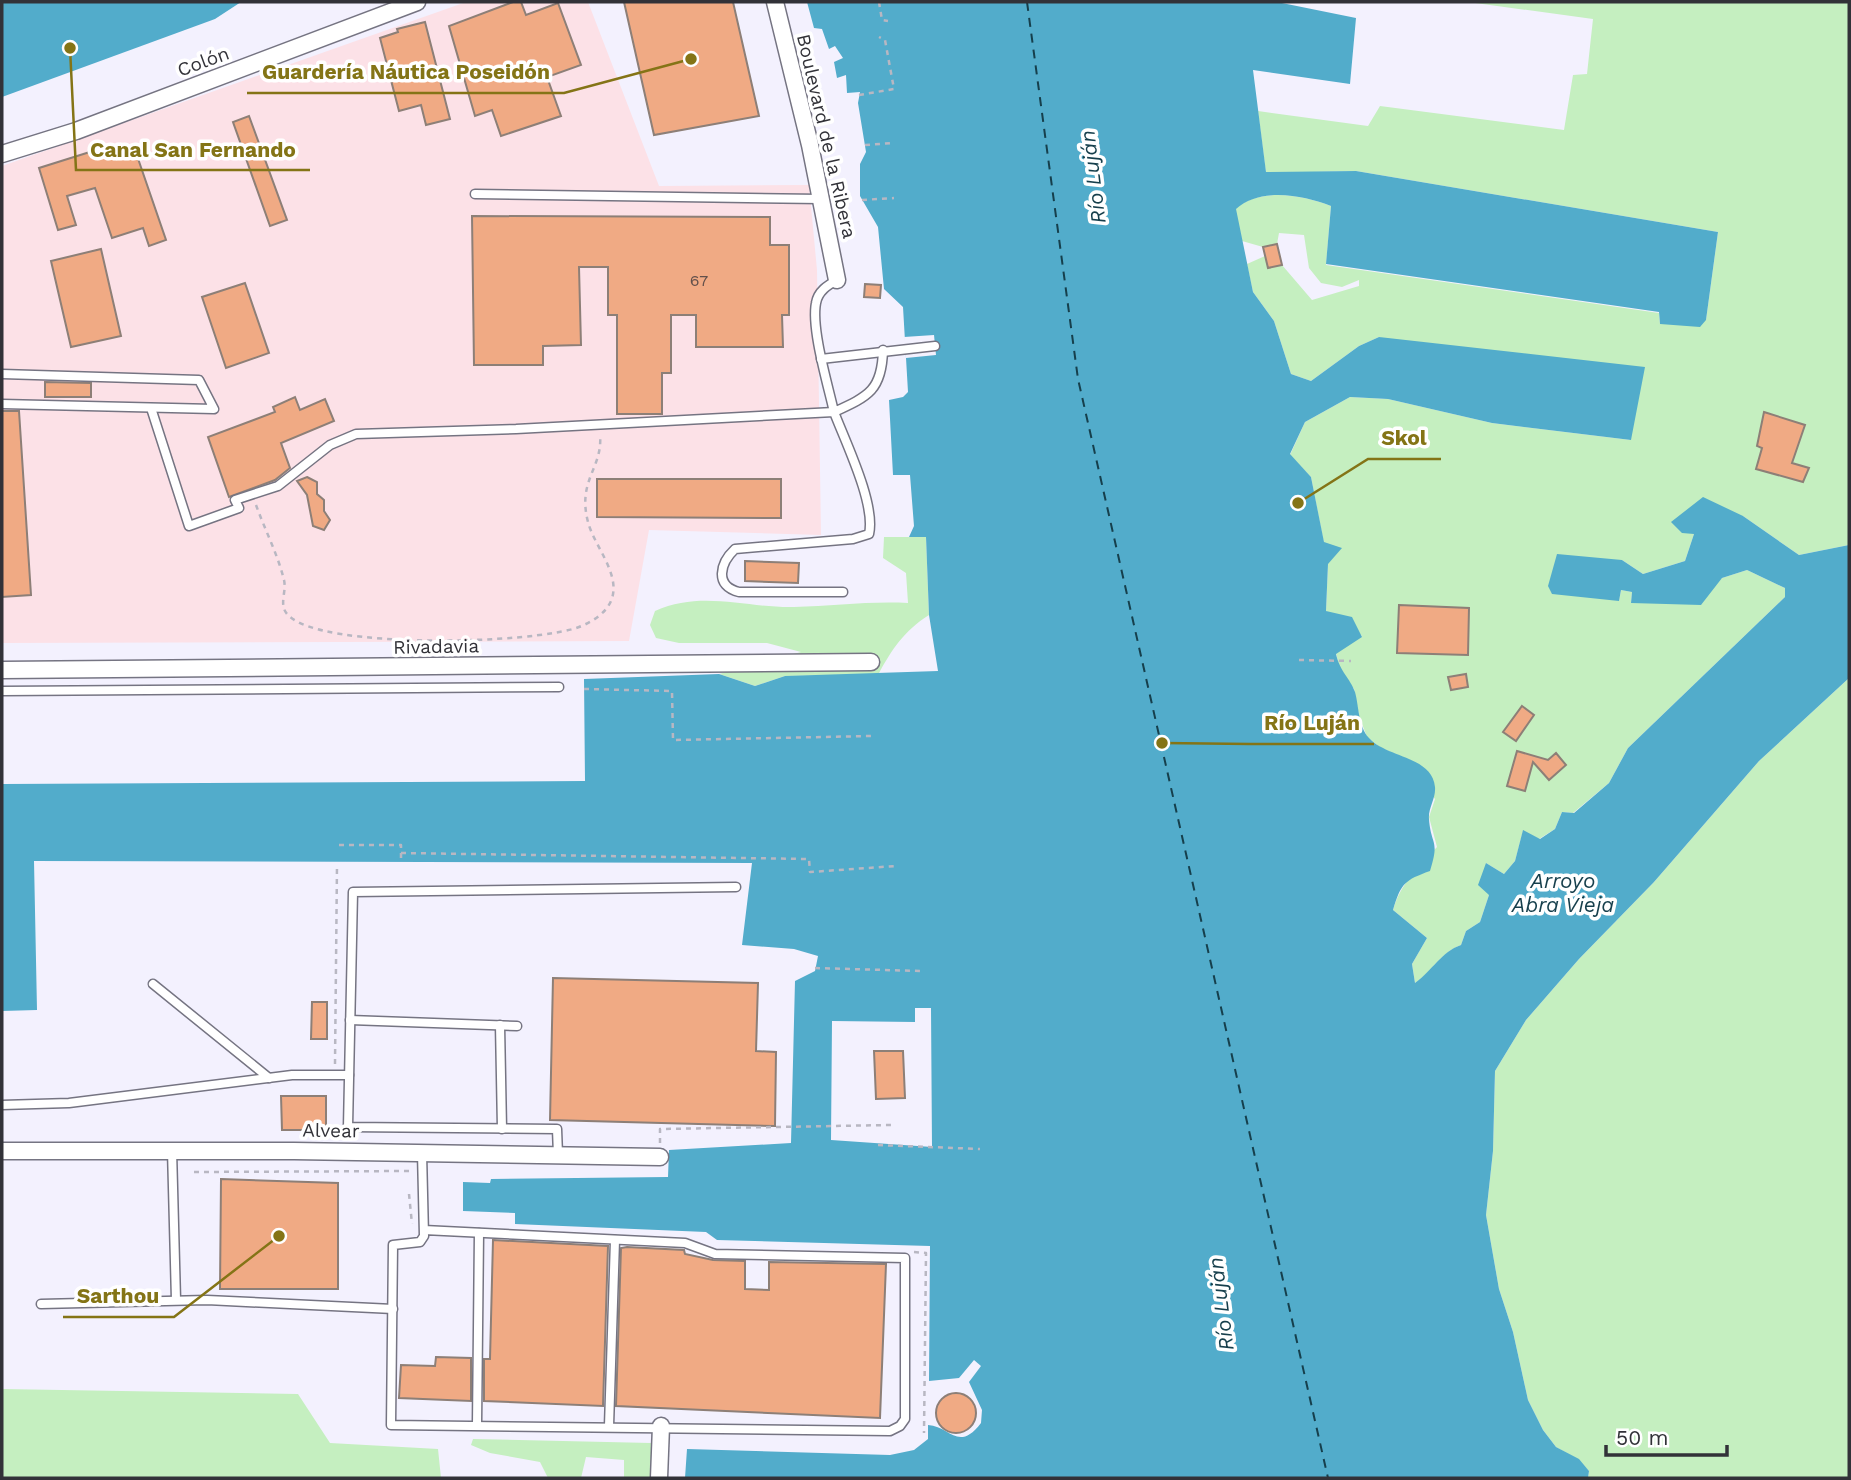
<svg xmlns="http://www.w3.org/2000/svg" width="1851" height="1480" font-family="'Work Sans',sans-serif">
<rect width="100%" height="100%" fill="#f3f1fe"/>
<path fill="#fce1e7" d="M466,2h122l71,184 150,-1 8,85 4,265 -172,-5 -20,111 -627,2v-477z"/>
<g fill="#c5efc0" fill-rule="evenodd">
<path d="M1468,2h381v543l-50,10 -56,-39 -49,18 -9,27 -42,13 -21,-14 -3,41 2,-11 11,2 -1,11 80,-16 11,-9 25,-8 38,18v9l-157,151 -19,35 -36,30 -11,-1 -7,17 -16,10 -16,-8 -8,30 -11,13 -18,-11 3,32 -9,27 -14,9 -5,14c-20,7 -28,26 -46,38l-3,-19 15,-26 -34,-28c8,-27 25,-43 44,-63l-8,-30 6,-18 -33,-42 -21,-9 -14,-11 -8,-21 -5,-27 -14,-19 -4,-17 26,-17 -36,-25 2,-47 -17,-87 -21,-22 15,-33 45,-25 38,2 104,24 139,17 -252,-103 -20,9 -48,35 -20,-7 -17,-53 -21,-29 -6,-28 18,-8 17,9 30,35 47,-14v-6l-17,7 -21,-4 -12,-15 -5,-33 -25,-2 -2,11 -14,3 -21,-6 -7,-32c25,-22 68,-14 96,-3l-5,59 333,48 1,11 46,-4 12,-88 -362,-61 -90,2 -8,-62 110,15 12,-20 184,24 9,-55 14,-1 6,-55zM1399,605l70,3 -2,47 -69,-2zM1466,674l2,13 -17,3 -2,-13zM1521,707l13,8 -18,26 -12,-9zM1517,751l8,40h-1l-17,-5zM1556,753l10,12 -17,15 -10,-12z"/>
<path d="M884,537h42l3,78c-25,16 -37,34 -51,60l-93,1 -30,10 -36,-12 82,-22 -34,-9h-88l-23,-5 -6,-13 5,-14c47,-21 90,-3 139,-4 39,-1 75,-6 114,-4l-2,-30 -23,-15z"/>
<path d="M1849,678v800h-261l1,-7 -10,-11 -23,-13 -13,-17 -15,-30 -15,-68 -14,-43 -13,-74 7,-64 2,-80 31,-51 53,-61 75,-77 105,-121z"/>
<path d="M2,1389l296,5 32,49 108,6 3,29h-439z"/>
<path d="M473,1439l178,4v35h-27v-18l-38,-3 -5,21h-33l-8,-16 -50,-9 -19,-8z"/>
</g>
<g fill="#52accb" fill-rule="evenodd">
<path d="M2,2h239l-26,17 -213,78z"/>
<path d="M807,2h470l79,16 -6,66 -97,-14 13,102 90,-1 362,61 -12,88 -6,7 -40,-3 -1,-12 -333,-48 5,-58c-28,-11 -71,-19 -95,3l17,83 21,29 17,53 20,7 48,-35 20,-9 266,30 -14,73 -139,-17 -104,-24 -38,-2 -45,25 -15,32 21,23 13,65 18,6 -14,16 -2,47 26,6 10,20 -26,17c4,18 14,24 19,38 4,14 3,34 14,46 18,20 63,18 66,49 1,12 -7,21 -6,32 2,27 11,20 1,52 -25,9 -29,12 -37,39l34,28 -15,26 3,19c18,-13 26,-31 46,-38l5,-14 14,-9 9,-27 -11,-10 8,-22 18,11 11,-13 8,-31 17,9 15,-10 7,-17 12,1 35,-30 19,-35 157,-151v-9l-38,-18 -25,8 -21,27 -70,-2 1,-11 -11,-2 -2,11 -67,-7 -4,-8 9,-32 65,6 21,14 42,-13 9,-27 -12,-1 -11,-11 32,-25 40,19 56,39 50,-10v133l-90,83 -105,121 -75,77 -53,61 -31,51 -2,80 -7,64 13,74 14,43 15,68 15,30 13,17 23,12 10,12 -1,7h-903l2,-29 203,6 24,-5 14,-11v-14c22,1 30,28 53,-2l1,-13 -13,-28 12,-16 -7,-6 -15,18 -30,3 1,-135 -213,-6 -11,-8 -191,-8v-11l-52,-2v-29l27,1 1,-4 177,-2 1,-27 122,-7 4,-162 20,-10 3,-15 -24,-7 -52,-4 10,-82 -718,-2 3,149 -35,1v-227l583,-3 -1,-102 135,-5 36,12 30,-10 153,-5 -9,-56 -3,-78h-17l5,-11 -4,-51h-17l-4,-75 14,-3 5,-5 -5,-85 -19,-18 -6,-62 -18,-31v-32l6,-12 -8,-49 2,-11 -13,1 -1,-18 -9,3 -3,-16 9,-4 -8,-12 -6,3 -7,-20 -8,-1zM915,1008h16l1,139 -101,-7 1,-119 83,1z"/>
</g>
<path fill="#f3f1fe" d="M934,335l2,20 -30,3 -2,-21z"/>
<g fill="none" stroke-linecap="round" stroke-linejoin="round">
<path stroke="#163f4c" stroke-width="2" stroke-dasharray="9 7" stroke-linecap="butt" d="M1027,2l51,377 250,1099"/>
</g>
<g fill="#f0aa84" stroke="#8d7f77" stroke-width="2">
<path d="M513,2h8l5,13 32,-12 23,62 -34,12 14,39 -60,20 -9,-26 -17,6 -26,-90z"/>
<path d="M624,2h109l26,114 -105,19z"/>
<path d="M425,22l25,97 -24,6 -5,-20 -22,6 -19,-73 18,-6 -1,-3z"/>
<path d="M249,116l38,104 -17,6 -37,-104z"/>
<path d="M112,145l3,8 19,-6 32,93 -17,6 -6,-18 -31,10 -17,-50 -28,8 9,29 -18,5 -19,-62z"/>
<path d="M472,216l298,1v28h19v70h-7l1,32h-87v-32h-25v58h-9v41h-45v-99h-9v-48h-29l2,78 -38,1v19h-69z"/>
<path d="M1277,244l5,21 -14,3 -5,-21z"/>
<path d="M101,249l20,87 -50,11 -20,-86z"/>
<path d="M245,283l24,70 -43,15 -24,-71z"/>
<path d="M865,284l16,1 -1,13 -16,-1z"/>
<path d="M45,382l46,1v14h-46z"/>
<path d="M295,397l5,13 25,-11 9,22 -53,22 9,25 -15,12 -46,17 -21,-60 67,-25 -2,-5z"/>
<path d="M2,411h17l12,184 -29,2z"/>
<path d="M1764,412l41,13 -13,38 17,5 -6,14 -47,-13 6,-21 -5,-2z"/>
<path d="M307,477l10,5v12l7,6v11l6,9 -6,10 -11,-4 -6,-31 -10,-14z"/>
<path d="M597,479h184v39l-184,-1z"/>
<path d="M745,561l54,2 -1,20 -53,-2z"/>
<path d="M1399,605l70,3 -1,47 -71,-2z"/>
<path d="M1466,674l2,13 -17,3 -3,-13z"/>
<path d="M1522,706l12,9 -18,26 -13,-9z"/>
<path d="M1517,751l31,9 8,-7 10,12 -17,15 -16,-18 -8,29 -18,-5z"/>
<path d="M553,978l205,5 -2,68 20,1 -1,74 -225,-6z"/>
<path d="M312,1002h15v37h-16z"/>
<path d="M874,1051h29l2,47 -29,1z"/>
<path d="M281,1096h45v34h-44z"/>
<path d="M221,1179l117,4v106h-118z"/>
<path d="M493,1240l115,6 -5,160 -119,-5v-42h6z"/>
<path d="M627,1247l57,3 1,4 28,6 32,1v28l24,1v-28l117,2 -6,154 -264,-12 5,-158z"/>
<path d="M436,1357l35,1v43l-72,-3 2,-33 34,1z"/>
<circle cx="956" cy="1413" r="20"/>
</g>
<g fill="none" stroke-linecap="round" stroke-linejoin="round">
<defs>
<g id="lane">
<path d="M475,194l346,5"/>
<path d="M837,280c-9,5 -19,11 -21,23 -5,26 12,82 18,109 35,-16 48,-22 49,-62"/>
<path d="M821,359l114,-13"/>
<path d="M2,374l197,6 15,29 -212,-5"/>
<path d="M151,408l38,118 50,-18 -4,-8 43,-14 52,-41 26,-11 160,-5 318,-17c11,29 42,92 35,122l-16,5 -118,10c-15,14 -21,37 4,43h104"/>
<path d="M2,691l557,-4"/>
<path d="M153,984l116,94"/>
<path d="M350,1020l167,6"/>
<path d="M500,1025l2,104"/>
<path d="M2,1105l67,-2 223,-28h57"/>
<path d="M172,1150l4,150"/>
<path d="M422,1153l2,83 -4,6 -27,3 -2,180 499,6 10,-5 5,-7v-161l-190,-4 -30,-11 -261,-13"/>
<path d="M558,1155l-1,-26 -209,-2 5,-235 383,-5"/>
<path d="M41,1304l166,-4 186,9"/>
<path d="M477,1425l2,-192"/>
<path d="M609,1426l6,-186"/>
</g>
<g id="street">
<path d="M775,2l35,143 27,135"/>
<path d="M2,154l74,-23 341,-129"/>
<path d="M2,670l869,-8"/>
<path d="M2,1151h292l366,6"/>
<path d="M659,1478l2,-52"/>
</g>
</defs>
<use href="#lane" stroke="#757482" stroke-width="11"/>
<use href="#street" stroke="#757482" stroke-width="19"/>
<g stroke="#b8b7c2" stroke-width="2.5" stroke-dasharray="5 5" stroke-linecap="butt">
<path d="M879,2l3,18 6,1"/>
<path d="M859,95l35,-6 -9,-49 -6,-3"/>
<path d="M865,145l28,-2"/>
<path d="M862,200l32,-2"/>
<path d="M256,505c9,25 22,50 28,75 3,12 -6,25 4,35 33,35 246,29 291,12 13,-5 26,-13 32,-26 11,-26 -17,-55 -23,-79 -11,-42 15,-54 12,-87"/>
<path d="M1299,660l52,1"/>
<path d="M584,689l88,2 1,49 199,-4"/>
<path d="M339,845h62v17"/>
<path d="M401,853l408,6 1,13 86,-6"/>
<path d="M815,968l105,3"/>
<path d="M335,1064l2,-199"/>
<path d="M660,1143v-14l231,-4"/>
<path d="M878,1145l102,4"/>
<path d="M194,1172l216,-1v2"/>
<path d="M409,1194l3,30"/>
<path d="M914,1252l12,1 -2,180"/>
</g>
<use href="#lane" stroke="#fff" stroke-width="8"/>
<use href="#street" stroke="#fff" stroke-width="16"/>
</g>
<g text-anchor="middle" stroke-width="7" stroke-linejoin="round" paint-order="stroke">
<g font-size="16" fill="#62504b">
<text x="699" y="286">67</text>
</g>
<g font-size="19" fill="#323238" stroke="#fff">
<text transform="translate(203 61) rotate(-20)" y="7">Colón</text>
<text transform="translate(827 136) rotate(77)" y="7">Boulevard de la Ribera</text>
<text transform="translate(436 646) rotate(-1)" y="7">Rivadavia</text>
<text transform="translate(331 1130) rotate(1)" y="7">Alvear</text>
</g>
<g font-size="21" font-style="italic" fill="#163f4c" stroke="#fff">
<text transform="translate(1093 177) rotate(-97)" y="7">Río Luján</text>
<text x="1563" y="888">Arroyo<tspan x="1563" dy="24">Abra Vieja</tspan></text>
<text transform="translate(1221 1304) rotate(-97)" y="7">Río Luján</text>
</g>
</g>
<path fill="none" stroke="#847416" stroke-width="2.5" d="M691 59L564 93H247M70 48L76 170H310M1298 503L1368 459H1441M1162 743L1250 744H1374M279 1236L174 1317H63"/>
<g fill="#847416" stroke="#fff" stroke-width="2.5">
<circle cx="691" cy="59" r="7"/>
<circle cx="70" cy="48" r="7"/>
<circle cx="1298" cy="503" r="7"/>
<circle cx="1162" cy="743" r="7"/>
<circle cx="279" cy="1236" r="7"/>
</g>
<g font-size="21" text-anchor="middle" font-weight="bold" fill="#847416" stroke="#fff" stroke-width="7" stroke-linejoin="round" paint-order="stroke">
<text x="406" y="79">Guardería Náutica Poseidón</text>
<text x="193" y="157">Canal San Fernando</text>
<text x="1404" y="445">Skol</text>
<text x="1312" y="730">Río Luján</text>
<text x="118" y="1303">Sarthou</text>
</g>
<rect width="1851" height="1480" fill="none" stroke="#323238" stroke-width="7"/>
<path d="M1606 1445v10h121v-10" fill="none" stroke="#323238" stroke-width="3.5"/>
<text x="1616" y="1445" font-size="21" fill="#323238" stroke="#ffffff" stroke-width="5" paint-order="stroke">50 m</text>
</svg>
